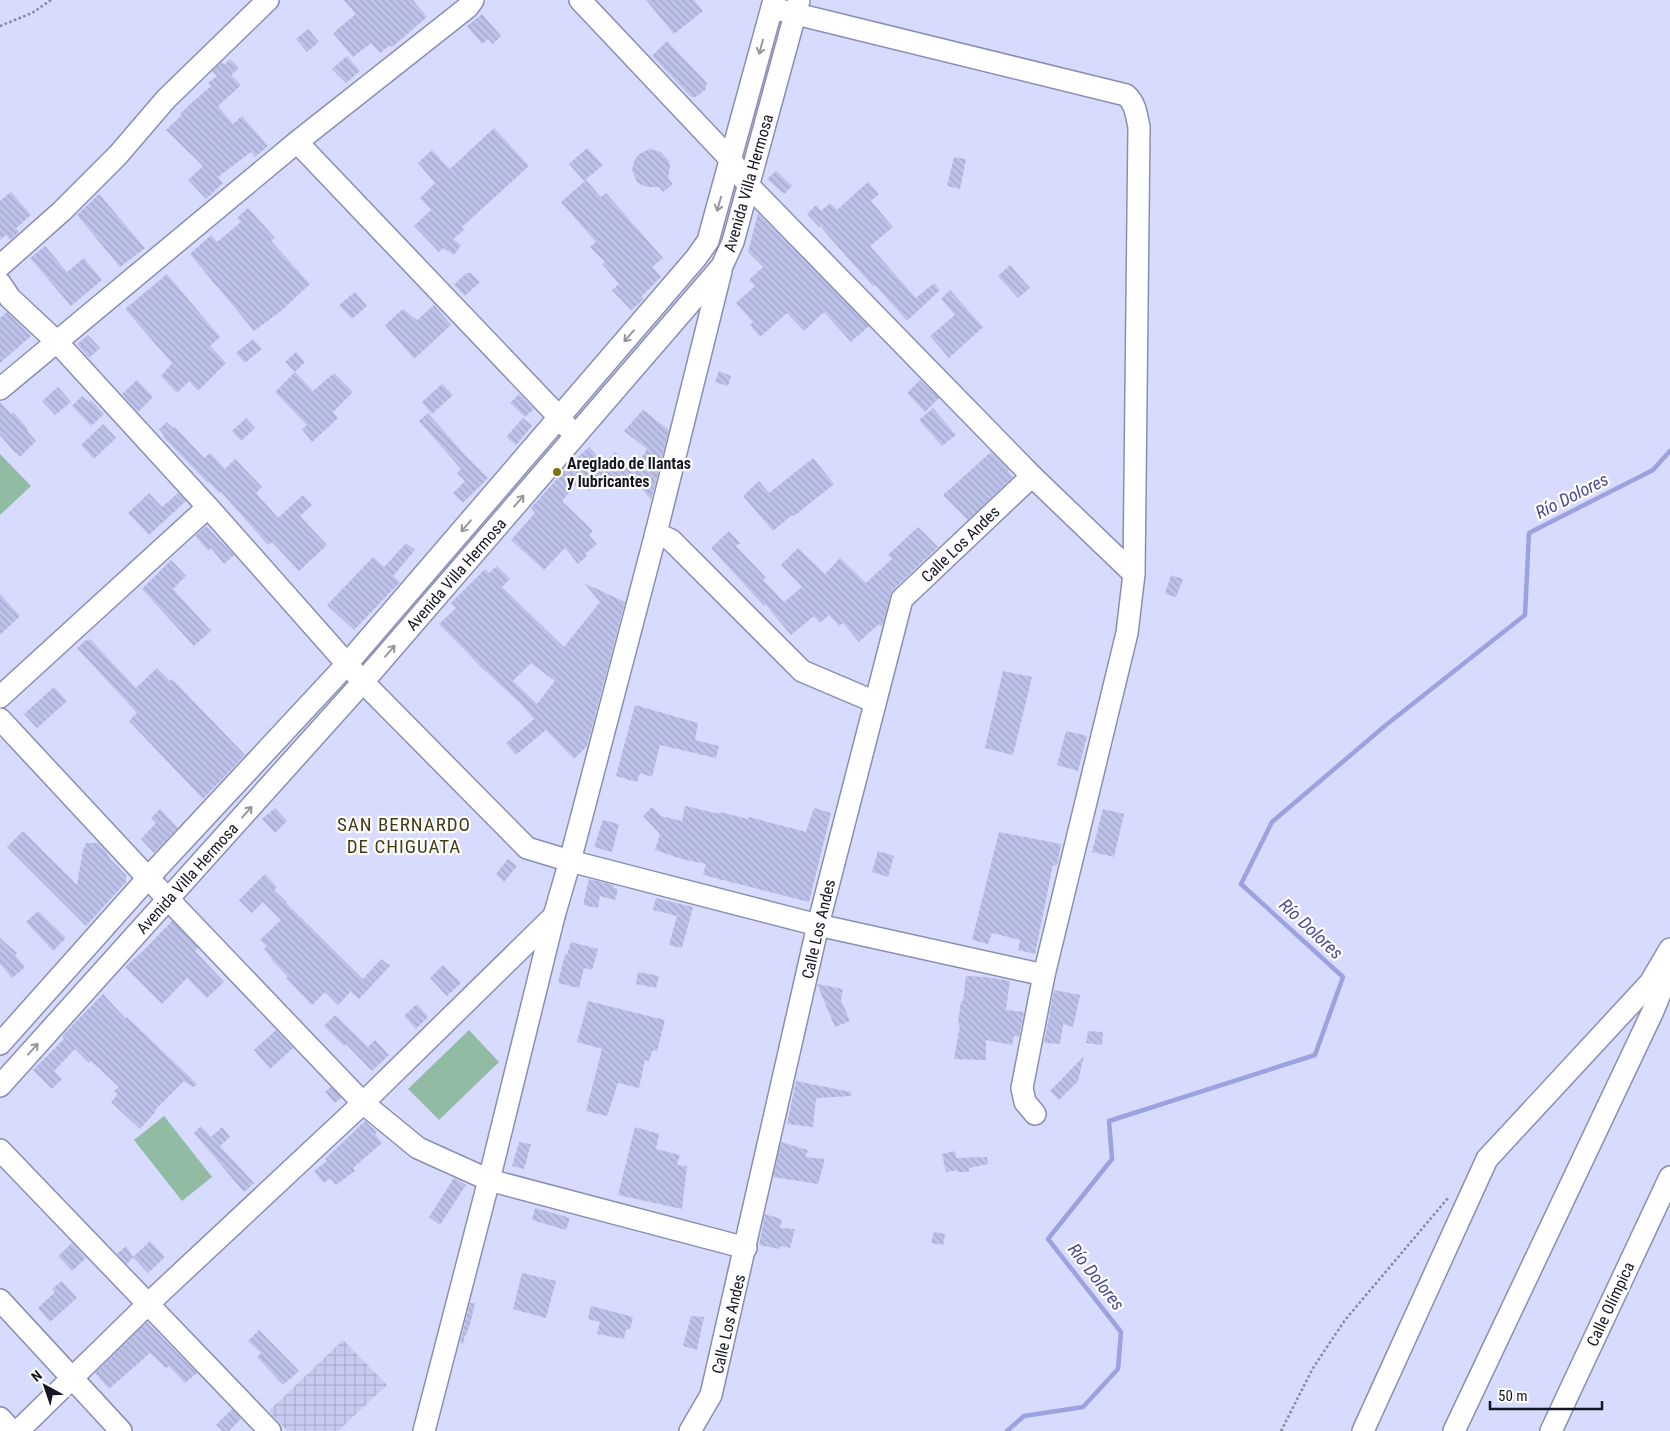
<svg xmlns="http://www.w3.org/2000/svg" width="1670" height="1431" font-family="'Roboto Condensed',sans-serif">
<defs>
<pattern id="industrial-grid" width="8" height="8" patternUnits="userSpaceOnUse" patternTransform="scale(1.25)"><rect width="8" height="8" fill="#c8cbf1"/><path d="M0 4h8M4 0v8" fill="none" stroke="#abaece"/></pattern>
<pattern id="building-back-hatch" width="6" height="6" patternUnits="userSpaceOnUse" patternTransform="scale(1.25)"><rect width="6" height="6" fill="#bdc2eb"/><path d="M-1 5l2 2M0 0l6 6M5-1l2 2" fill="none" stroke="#a2a6c9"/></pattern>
</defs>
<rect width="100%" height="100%" fill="#d7dbfd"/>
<path fill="url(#industrial-grid)" d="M343,1340l44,45 -49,46h-51l-18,-20z"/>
<g fill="#92bba4">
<path d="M0,454l31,32 -31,29z"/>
<path d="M469,1030l30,32 -60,58 -31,-31z"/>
<path d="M164,1116l48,61 -30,24 -48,-61z"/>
</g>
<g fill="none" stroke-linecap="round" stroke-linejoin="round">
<path stroke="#9ca1df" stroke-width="4.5" d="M1007,1431l17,-15 59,-9 35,-38 3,-37 -73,-93 64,-80 -3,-38 206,-66 28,-78 -102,-93 31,-62 114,-97 139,-110 4,-82 124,-63 17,-19"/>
</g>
<g fill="url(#building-back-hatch)" fill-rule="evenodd">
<path d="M344,0h69l14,17 -35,30 -2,-2 -10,8 -9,-10 -18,14 -20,-24 23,-19z"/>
<path d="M646,0h48l9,11 -29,23z"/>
<path d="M482,14l19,22 -8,8 -5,-5 -6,5 -15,-18z"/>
<path d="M308,29l11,13 -12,10 -11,-13z"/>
<path d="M667,41l40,42 -2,7 -9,7h-5l-39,-41z"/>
<path d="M347,56l13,15 -14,12 -14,-14z"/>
<path d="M230,59l9,9 -8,7 10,10 -23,21 15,18 9,-8 26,30 -13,11 -4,-5 -33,25 5,6 -17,16 -18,-19 15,-14 -37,-36 16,-15 -2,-1 10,-10 21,-18 -3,-3 9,-7 -5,-5 10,-9 2,3z"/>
<path d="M494,128l35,38 -67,61 2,3 -11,9 8,6 -7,10 -11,-7 -4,4 -25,-26 17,-16 -11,-12 15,-15 -17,-20 14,-13 18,19z"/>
<path d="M587,148l16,17 -19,16 -15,-17z"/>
<path d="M650,149l11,3 8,9 1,5 -2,12 5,6 -10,8 -4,-5h-11l-6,-2 -5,-3 -5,-12 3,-11 4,-5z"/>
<path d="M954,157l12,2 -6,30 -13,-3z"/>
<path d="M776,171l16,15 -8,8 -17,-15z"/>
<path d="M586,180l15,17 5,-4 57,65 -11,9 9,10 -20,20 3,2 -13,11 -19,-20 7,-6 -17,-20 3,-2 -15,-15 6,-5 -35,-40z"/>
<path d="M868,182l11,12 -8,7 22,26 -23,19 46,52 18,-15 6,7 -33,31 -32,-36 -2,1 -21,-23 -32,-37 -1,1 -12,-13 9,-9 5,6 9,-8 7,7z"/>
<path d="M11,192l20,23 -15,13 3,4 -9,8 -4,-5 -6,5v-39z"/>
<path d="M99,194l46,54 -25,19 -43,-52z"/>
<path d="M248,208l27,30 -4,3 39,43 -29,27 -27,20 -64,-77 21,-19 6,7 24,-20 -4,-4z"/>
<path d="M758,213l111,113 -18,16 -27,-30 -20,19 -17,-18 -27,24 -10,-12 3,-3 -17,-19 19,-17 -6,-6 14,-13 -15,-15z"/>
<path d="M45,246l22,26 17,-14 18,22 -31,26 -41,-48z"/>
<path d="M1010,265l20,23 -12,10 -20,-22z"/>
<path d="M466,273h5l9,9 -15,14 -11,-11z"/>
<path d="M167,274l53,63 -10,9 16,17 -28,28 -9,-10 -12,12 -16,-17 11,-13 -47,-54z"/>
<path d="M950,290l33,37 -34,31 -19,-22 25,-21 -14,-16z"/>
<path d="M355,292l12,14 -15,13 -13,-14z"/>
<path d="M434,305l17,20 -37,34 -29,-34 18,-16 14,11z"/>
<path d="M7,312l24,24 -31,27v-45z"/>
<path d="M88,335l12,13 -11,10 -12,-14z"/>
<path d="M253,339l9,10 -17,14 -9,-10z"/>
<path d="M296,352l9,10 -10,10 -10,-10z"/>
<path d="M719,371l12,5 -3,10 -13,-4z"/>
<path d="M295,372l18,19 21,-18 19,19 -20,20 5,6 -26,24 -10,-13 5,-4 -32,-33z"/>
<path d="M137,380l16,17 -15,15 -16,-18z"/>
<path d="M920,380l19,18 -14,14 -18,-19z"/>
<path d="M442,384l11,11 -21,19 -10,-12z"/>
<path d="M58,387l13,15 -16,13 -13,-14z"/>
<path d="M519,394l15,15 -9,8 -15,-14z"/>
<path d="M82,396l7,6 2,-2 13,14 -13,12 -19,-20z"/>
<path d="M0,402l11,12 2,-2 15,17 -1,2 9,10 -16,16 -4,-5 -1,1 -15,-18z"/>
<path d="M933,408l23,27 -14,11 -23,-26z"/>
<path d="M643,410l26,20 -18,70 -18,-22 -14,12 -8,-9 -7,7 -6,-6 -9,9 -10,-10 -17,20 31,30 -4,4 8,9 -12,10 2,2 -9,8 -13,-16 -21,22 -33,-30 24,-27 -4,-5 39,-44 19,-17 15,16 11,-11 19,19 13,-22 -23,-18z"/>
<path d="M428,413l37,42 23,23 -25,25 -10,-10 12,-12 -8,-8 4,-4 -42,-48z"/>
<path d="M246,418l9,10 -14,13 -9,-10z"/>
<path d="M523,418l9,8 -16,19 -10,-8z"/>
<path d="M167,422l6,6 2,-1 29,31 6,-5 15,16 10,-10 27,28 -6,6 22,25 25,-23 9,10 -12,11 27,29 -28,26 -27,-29 -4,3 -47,-53 -2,1 -10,-11 -1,1 -45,-46 1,-2 -5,-6z"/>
<path d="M103,424l13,14 -22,21 -13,-14z"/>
<path d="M991,452l18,18 -1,1 5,6 -45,43 -25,-25z"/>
<path d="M813,458l21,26 -40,32 -2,-1 -19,16 -30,-35 16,-15 10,12z"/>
<path d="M149,493l13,14 16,-14 8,8 -37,34 -21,-22z"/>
<path d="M206,526l28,29 -10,9 -13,-16 -3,3 -13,-15z"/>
<path d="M918,527l20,20 -45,43 -3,6 -7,28 -2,2 -2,-2 -20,18 -16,-19 -4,3 -10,-11 -9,8 -6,-7 -23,19 -25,-30 -2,1 -53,-58 18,-17 11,12 -4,3 30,32 -3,2 21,22 18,-15 -21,-22 17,-17 27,26 15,-16 26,25 26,-24 -4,-4z"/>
<path d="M406,543l9,7 -22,26 7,6 -46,48 -27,-25 46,-48 11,10z"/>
<path d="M171,560l15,16 -13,13 38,42 -17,15 -52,-57z"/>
<path d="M497,566l13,13 -8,8 62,60 36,-45 -16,-19 41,19 -38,144 -13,13 -28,-29 -30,25 -10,-12 28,-24 -15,-17 -37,-34 -43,-44 17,-16 -5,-5 34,-34 4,4zM531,663l24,18 -18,23 -24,-23z"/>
<path d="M1171,575l12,4 -7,18 -10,-3 -1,-1z"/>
<path d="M0,594l20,22 -20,19z"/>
<path d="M90,639l46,49 21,-20 13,13 2,-2 73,76 -42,44 -74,-78 8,-8 -60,-65 9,-8 2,1z"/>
<path d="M1003,671l29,6 -19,78 -28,-7z"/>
<path d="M54,687l13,14 -30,27 -13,-14z"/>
<path d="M635,705l63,18 -3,17 24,6 -3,12 -56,-13 -8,32 -12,-4 -3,9 -21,-6z"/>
<path d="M1066,731l21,5 -9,35 -21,-6z"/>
<path d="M685,806l35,8v-2l28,7 1,-2 57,15 8,-24 17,5 -22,89 -106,-27 3,-11 -24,-5 -27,-9 5,-16 -17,-18 9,-9 9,9 21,5z"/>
<path d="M275,808l12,13 -12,12 -13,-14z"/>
<path d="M160,809l18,19 -24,25 -13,-14 15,-16 -5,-5z"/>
<path d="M1103,809l21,5 -10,43 -22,-5z"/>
<path d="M603,820l16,4 -7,28 -18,-5z"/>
<path d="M23,831l54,54 6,-35 3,-7h12l9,9 3,7 16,16v7l-40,44 -79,-79z"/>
<path d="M999,832l62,12 -4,22 -4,-1 -18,89 -17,-4 2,-10 -28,-7 -4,11 -16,-4z"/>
<path d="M878,851l16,5 -6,21 -16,-5z"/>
<path d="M508,859l9,7 -13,16 -8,-8z"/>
<path d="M265,874l12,13 -3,3 13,12 -1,1 77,76 18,-20 9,7 -31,33 -8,-7 3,-4 -16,17 -13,-13 -13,13 -26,-27 2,-1 -17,-18 1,-1 -8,-9 3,-3 -7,-6 21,-20 -18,-18 -11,11 -13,-13z"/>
<path d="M589,879l25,6v3l4,1 -3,11 -15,-4 -2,12 -15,-3z"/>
<path d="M656,898l37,9 -11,41 -13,-3 8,-29 -24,-6z"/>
<path d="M38,911l28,27 -13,13 -27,-29z"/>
<path d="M172,921l26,27 -3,3 29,31 -17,16 -20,-20 -25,26 -37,-37 17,-15z"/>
<path d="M0,938l17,15 -2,2 10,12 -13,11 -12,-14z"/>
<path d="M571,942l27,7 -6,21 -8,-2 -5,20 -21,-5 7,-29 2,1z"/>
<path d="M443,965l18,18 -14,13 -17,-18z"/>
<path d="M638,972l21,4 -3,12 -20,-4z"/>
<path d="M966,976l21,1 23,4 -4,29 18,2 -5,25 -5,-1 -2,9 -26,-5v20l-32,-1 6,-34 -2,-1 3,-23h2z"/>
<path d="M817,984l26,5 -2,11 9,21 -15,6z"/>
<path d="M1054,990l26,5 -7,32 -10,-3 -3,20 -16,-1z"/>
<path d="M103,994l22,24 2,-1 70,67 -3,3 -13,-7 2,2 -28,28 1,1 -16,18 -29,-27 7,-8 -4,-3 5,-4 -28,-26 -2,2 -14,-14 -21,22 8,8 -10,10 -19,-19 31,-31 -2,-3z"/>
<path d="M588,1001l77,19 -8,31 -4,-1 -4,11 -4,-1 -6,28 -21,-5 -11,33 -21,-5 16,-62 -25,-7z"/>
<path d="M417,1004l11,13 -12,12 -12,-13z"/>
<path d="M335,1015l33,32 7,-7 14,15 -17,16 -26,-27 -2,2 -20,-20z"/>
<path d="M276,1030l17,18 -23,21 -16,-19z"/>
<path d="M1088,1031l15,1 -1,13 -16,-2z"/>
<path d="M1084,1056l-6,25 -19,19 -9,-9z"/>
<path d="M796,1081l55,11v4l-35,2 -3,29 -26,-3z"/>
<path d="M331,1087l10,11 -6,5 -10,-11z"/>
<path d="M365,1121l12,11 -2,2 7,9 -29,25 2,3 -19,14 -6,-7 -6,5 -10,-12 13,-10 -2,-2z"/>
<path d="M201,1126l10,11 11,-10 8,10 -10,9 34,37 -10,9 -50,-59z"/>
<path d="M635,1127l24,7 -3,15 24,6 -3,10 10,1 -5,43 -64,-14z"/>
<path d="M519,1142l12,2 -7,25 -12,-3z"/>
<path d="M781,1142l27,8 -3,7 20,2 -7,25 -45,-7z"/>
<path d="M955,1151l1,7 31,-1 1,7 -19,4v4h-12v-2l-11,2 -4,-18z"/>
<path d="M454,1178l12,7 -26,40 -11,-8z"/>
<path d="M535,1208l35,10 -4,12 -34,-10z"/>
<path d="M765,1214l17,5 -2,9 15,1 -5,19 -10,-2v3l-21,-4z"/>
<path d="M934,1232l11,2 -2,11 -12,-2z"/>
<path d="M150,1241l15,16 -17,16 -15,-16z"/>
<path d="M72,1243l14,15 -14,13 -14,-15z"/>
<path d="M126,1246l7,11 -6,7 -10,-10z"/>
<path d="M522,1273l34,8 -10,37 -33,-9z"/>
<path d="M62,1281l15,17 -27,24 -12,-14 17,-16 -3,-3z"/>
<path d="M470,1303h5l-4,18 -5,14h-1l-2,9 -3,-1z"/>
<path d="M591,1306l42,11 -3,12 -4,1 -2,9 -27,-5 3,-12 -12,-3z"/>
<path d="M691,1316l13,1 -7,33 -14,-4z"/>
<path d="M147,1322l50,51 -12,10 -16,-17 -3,2 -16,-15 -41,36 -14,-16z"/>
<path d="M259,1330l40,41 -16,14 -26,-28 4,-4 -13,-12z"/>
<path d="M232,1409l9,10 -12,12h-6l-7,-6z"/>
</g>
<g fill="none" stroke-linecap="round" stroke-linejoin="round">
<defs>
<g id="minor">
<path d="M580,0l151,160 17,25 284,291 102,98"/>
<path d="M772,8l354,87c10,9 10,19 13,32l-5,447 -7,59 -83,342 -22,113 3,14 10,12"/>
<path d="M297,142l262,275 9,11"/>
<path d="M0,266l62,-55 56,-56 48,-56 102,-99"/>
<path d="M0,283l10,15 47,44 151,165 155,175 164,166 43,13 248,64 226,50"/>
<path d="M0,389l297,-247 171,-135 5,-7"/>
<path d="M656,533l15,7 131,131 73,31"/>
<path d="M0,697l208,-190"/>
<path d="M0,719l148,159 215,225 55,45 71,32 257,68"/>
<path d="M0,1044l148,-166 199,-214 349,-406 12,-17 66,-241"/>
<path d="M0,1086l363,-404 359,-416 11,-24 66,-242"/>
<path d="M0,1150l270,281"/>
<path d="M0,1300l121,131"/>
<path d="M0,1418l12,13"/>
<path d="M18,1431l130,-127 215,-201 191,-187"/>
<path d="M424,1431l65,-251 65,-264 16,-55 86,-328 65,-262"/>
<path d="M690,1431l21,-36 107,-470 84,-326 130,-123"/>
<path d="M1363,1431l124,-272 163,-176 20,-34"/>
<path d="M1454,1431l199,-420 17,-42"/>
<path d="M1551,1431l119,-254"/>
</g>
</defs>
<use href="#minor" stroke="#8a8eb5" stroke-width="24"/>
<g stroke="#8487a1" stroke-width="2.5" stroke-dasharray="2.5 2.5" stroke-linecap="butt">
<path d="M0,26l32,-13 19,-13"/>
<path d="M1281,1431l32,-63 32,-48 103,-122"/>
</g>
<use href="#minor" stroke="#fff" stroke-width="21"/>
</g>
<defs><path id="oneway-shaft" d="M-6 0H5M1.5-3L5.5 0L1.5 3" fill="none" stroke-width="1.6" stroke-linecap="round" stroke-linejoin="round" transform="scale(1.25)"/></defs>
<g stroke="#96979d">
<use href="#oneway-shaft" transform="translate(761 47) rotate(105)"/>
<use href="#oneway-shaft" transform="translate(719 204) rotate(106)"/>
<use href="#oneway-shaft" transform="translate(629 336) rotate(131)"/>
<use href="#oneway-shaft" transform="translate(519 501) rotate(-49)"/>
<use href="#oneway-shaft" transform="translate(466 526) rotate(131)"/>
<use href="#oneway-shaft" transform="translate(390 651) rotate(-49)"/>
<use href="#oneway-shaft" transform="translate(247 812) rotate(-48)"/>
<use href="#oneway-shaft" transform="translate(33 1049) rotate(-48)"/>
</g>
<circle fill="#807212" stroke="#fff" stroke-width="2" cx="557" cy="472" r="5"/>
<g text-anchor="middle" stroke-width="4.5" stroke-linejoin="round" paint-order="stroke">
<g font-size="16" fill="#151725" stroke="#fff">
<text transform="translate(748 183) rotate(-74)" y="6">Avenida Villa Hermosa</text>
<text transform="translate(960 544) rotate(-44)" y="6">Calle Los Andes</text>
<text transform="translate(456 574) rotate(-49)" y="6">Avenida Villa Hermosa</text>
<text transform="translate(187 878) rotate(-48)" y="6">Avenida Villa Hermosa</text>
<text transform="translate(818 929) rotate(-77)" y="6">Calle Los Andes</text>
<text transform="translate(1610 1304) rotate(-65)" y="6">Calle Olímpica</text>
<text transform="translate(728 1324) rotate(-77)" y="6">Calle Los Andes</text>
</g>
<g font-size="16" font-weight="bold" fill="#151725" stroke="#fff" text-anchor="start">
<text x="567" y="469">Areglado de llantas<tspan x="567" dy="18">y lubricantes</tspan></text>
</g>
<g font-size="18" font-style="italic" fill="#494994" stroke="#fff">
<text transform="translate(1572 496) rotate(-27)" y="6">Río Dolores</text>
<text transform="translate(1311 929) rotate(43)" y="6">Río Dolores</text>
<text transform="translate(1096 1277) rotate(52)" y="6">Río Dolores</text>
</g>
<g font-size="19" letter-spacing="1" fill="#433d13" stroke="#fff">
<text x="404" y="831">SAN BERNARDO<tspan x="404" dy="22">DE CHIGUATA</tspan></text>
</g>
</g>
<g transform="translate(45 1386) rotate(320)" stroke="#ffffff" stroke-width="4" paint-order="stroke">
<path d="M0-4L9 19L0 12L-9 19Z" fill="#151725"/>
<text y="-8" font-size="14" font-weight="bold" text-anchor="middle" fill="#151725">N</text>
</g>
<path d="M1490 1401v8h112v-8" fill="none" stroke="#151725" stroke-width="2.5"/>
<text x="1498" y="1401" font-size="15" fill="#151725" stroke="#ffffff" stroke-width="4" paint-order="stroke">50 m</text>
</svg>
